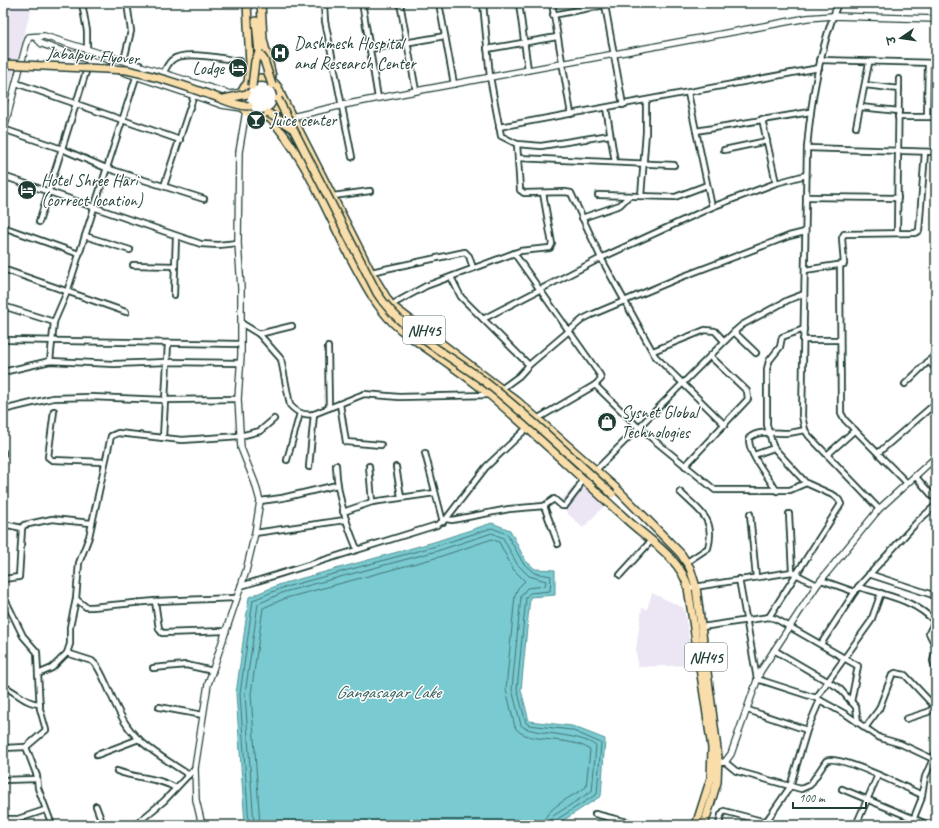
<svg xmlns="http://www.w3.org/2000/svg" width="939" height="828" font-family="Caveat,'Playpen Sans Deva',sans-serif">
<rect width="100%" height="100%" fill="#fff"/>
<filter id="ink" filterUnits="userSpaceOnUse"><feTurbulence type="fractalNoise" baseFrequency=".025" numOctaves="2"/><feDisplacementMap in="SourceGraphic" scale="8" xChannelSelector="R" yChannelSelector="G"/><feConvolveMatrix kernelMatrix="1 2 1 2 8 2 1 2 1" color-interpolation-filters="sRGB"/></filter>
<g filter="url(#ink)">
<g fill="#ece6f4">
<path d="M3,3h30l-26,93 -4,-1z"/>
<path d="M580,478l27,25 -24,25 -25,-24z"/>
<path d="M652,593l32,15 10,57 -56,2 -2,-18 6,-41 5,1z"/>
</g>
<path fill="#79cad1" stroke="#559292" d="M492,523l18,7 15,30 10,9 20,1v25l-25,2 -9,93 8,31 43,5 33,13 -4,57 -45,29h-311l-9,-131 13,-97 32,-13 153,-42z"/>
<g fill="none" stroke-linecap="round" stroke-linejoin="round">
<g stroke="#437573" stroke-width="1">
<path d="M249,825l-9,-131 13,-94 29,-12 154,-42 56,-18 15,6 16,29 11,10 17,3 -1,15 -20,2 -4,4 -9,92 9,34 3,2 42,5 30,13 -4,51 -41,26 -2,5"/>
<path d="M254,825l-9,-131 13,-90 26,-12 153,-41 55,-18 11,5 14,26 12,12 17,5 -1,5 -18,2 -6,8 -9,93 9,36c8,10 58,7 75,21l-4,45 -39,25 -4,9"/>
<path d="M260,825l-9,-131 12,-86 23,-10 153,-41 53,-18 7,3 14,27 12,12 -7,7 -3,7 -9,94 9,38c10,18 57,8 75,23l-4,37c-12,9 -42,21 -43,38"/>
</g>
<defs>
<g id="minor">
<path d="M82,3l5,28v18"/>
<path d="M400,3l16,88"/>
<path d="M439,3l15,81"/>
<path d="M483,3l7,74 11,59 16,8 3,46 4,3 41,-1 6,1 30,65 54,98 70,69"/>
<path d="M519,3l9,67"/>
<path d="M552,3l19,111"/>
<path d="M838,3c-18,46 -27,96 -31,145l-5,268 3,14 4,6 70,73"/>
<path d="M324,5l1,16 27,136"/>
<path d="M605,5l18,100"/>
<path d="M363,8l15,90"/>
<path d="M553,15l62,-12"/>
<path d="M370,49l75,-13"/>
<path d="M487,49l70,-12"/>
<path d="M124,60l7,-29 -4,-28"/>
<path d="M820,60l116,3"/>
<path d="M163,73c3,-4 5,-10 9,-13 12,-10 53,-1 68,1"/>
<path d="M16,83l164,57"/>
<path d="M865,85l34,4"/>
<path d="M688,93l24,114"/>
<path d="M860,107l39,4"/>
<path d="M606,108l9,54"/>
<path d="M898,117h38"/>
<path d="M927,117l1,-54"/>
<path d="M762,119l14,64"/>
<path d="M499,127l320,-59"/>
<path d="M856,127l13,-64"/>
<path d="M3,129l59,20 44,19 98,31"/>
<path d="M696,131l114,-19"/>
<path d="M517,144l24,2 69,-11"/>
<path d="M807,148l129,4"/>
<path d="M724,150l43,-9"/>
<path d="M518,158l156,7"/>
<path d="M3,176l198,68 17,1 20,-2"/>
<path d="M164,186l30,-91"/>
<path d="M598,195l77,2 32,-12"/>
<path d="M333,196l37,-5"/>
<path d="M641,196l5,-64v-31"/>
<path d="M806,197l92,1"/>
<path d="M582,218l38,-13 9,-9"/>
<path d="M39,222l51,-163"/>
<path d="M3,227l76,27"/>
<path d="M897,233l2,-154"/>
<path d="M85,236l45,14"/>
<path d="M514,253l86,122 1,4 -6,6 -58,34"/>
<path d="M133,265l42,1"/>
<path d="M840,266l1,147 4,7 62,63"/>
<path d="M3,269l123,43"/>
<path d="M805,270l39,-6 -2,-26 2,-4 71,-1 4,-2 6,-79"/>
<path d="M371,272l94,-20 4,4 4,12"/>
<path d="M451,277l10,20 68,68"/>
<path d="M174,295l2,-58"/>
<path d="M391,305l35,-19 94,-35 30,-3 2,-4 -9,-51"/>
<path d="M3,306l51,16"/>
<path d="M483,319l118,-61 111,-51 64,-24 30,-8"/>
<path d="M241,323l18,11 22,25 9,46c6,7 15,11 24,9l50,-20 35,3 91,-2"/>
<path d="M734,332l22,21"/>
<path d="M259,334l33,-8"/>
<path d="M8,340l232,4"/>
<path d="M803,340h37"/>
<path d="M328,347l1,61"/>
<path d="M653,351l52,-21 10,1 9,10"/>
<path d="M50,361l4,-39 13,-30 73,-227"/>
<path d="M928,361l8,8"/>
<path d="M3,372l47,-11 64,3 52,-2 74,1"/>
<path d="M905,384l31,-30"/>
<path d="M595,385l43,42 77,63h75l16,-7"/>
<path d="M500,390l19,-14 10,-11 54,-46 8,-4 88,-37 110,-42 16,-4"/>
<path d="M340,404l6,38 35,3"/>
<path d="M3,410l50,-12 38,-1 74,3 73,-1"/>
<path d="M54,411l-6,46 4,3 52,2"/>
<path d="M163,438l5,-95"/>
<path d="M3,452v2"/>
<path d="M425,453l18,69"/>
<path d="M878,453l58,-50"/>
<path d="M754,455l20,-7"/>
<path d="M827,455l28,-25"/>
<path d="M287,460l13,-47"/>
<path d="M336,465c1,30 9,56 21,84"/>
<path d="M369,466l3,36"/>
<path d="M685,466l63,-67 -1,-8 -37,-35"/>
<path d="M309,467l5,-53"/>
<path d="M396,467l5,30"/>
<path d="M915,476l21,24"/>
<path d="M777,491c-9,-14 -29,-37 -28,-53 9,-8 26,-5 37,-5 7,0 13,-2 19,-3"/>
<path d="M680,492c19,19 36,26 28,56l-21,14"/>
<path d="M260,501l22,-3 55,-13"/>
<path d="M544,506l10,-7 8,7h3l13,-17 3,-7 14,-11 139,-139 8,-7 46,-25 16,-6"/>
<path d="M343,512l29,-10 63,-9"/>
<path d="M750,514l6,63"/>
<path d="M789,514l3,58"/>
<path d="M446,519l6,1 57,-11 35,-3 14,38"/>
<path d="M3,524l19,4"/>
<path d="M255,533l90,-13"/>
<path d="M869,574l67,22"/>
<path d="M620,575l31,-34"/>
<path d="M3,579l16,-2 3,-49 2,-3 28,-6 39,4"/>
<path d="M739,579l18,100 59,19 31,17 33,23 21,6 32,15"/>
<path d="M821,580l34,12"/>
<path d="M241,586l196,-61 9,-6 40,-52 41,-39"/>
<path d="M858,587c28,8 58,13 78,36"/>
<path d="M688,588l104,-16 25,13"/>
<path d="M3,595l20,41 14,16 1,22 14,-6 15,-15 3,-9v-17l6,-28 3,-36 10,-26 22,-101 7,-3 64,7 58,-4 20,-5 14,-12"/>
<path d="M76,599l10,8h6l63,-6 81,-3"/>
<path d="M155,601l4,28 3,4 64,-2"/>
<path d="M769,617l72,-113 -2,-4 -4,-4 -29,-13 -32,-35 -2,-5 -5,-18v-56l2,-8 11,-14 2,-10 22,-8"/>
<path d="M935,621l-6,12 7,14"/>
<path d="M702,627l67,-10 7,2 82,47 -7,36"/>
<path d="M821,644l37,-57 60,-66 18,-16"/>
<path d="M936,649l-3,12 3,8"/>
<path d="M774,650l65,38 17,19 2,16"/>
<path d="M67,653l25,8 5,5c12,19 17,42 31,61 13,19 42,35 61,48"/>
<path d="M153,668l33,-3 27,6"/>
<path d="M38,674l2,35 6,21 -20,17 11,29 1,12 14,37"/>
<path d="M3,686c12,5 23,18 37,18"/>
<path d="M816,698l55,-77 10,-28"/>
<path d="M159,707l44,8"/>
<path d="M748,710l59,20"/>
<path d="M906,719l22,-7 8,-6"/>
<path d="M865,728l14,-19 13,-34 3,-2 10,2 30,32"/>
<path d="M3,748l23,-1"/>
<path d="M97,755l42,-16"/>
<path d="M725,762l11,9 65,18 9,-4 16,-24c11,-8 81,27 96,34"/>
<path d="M117,771c21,8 40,6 59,17"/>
<path d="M3,780l34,-1"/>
<path d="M842,789l87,36"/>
<path d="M96,806l7,19"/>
<path d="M595,814l44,11"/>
<path d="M3,819h15l27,-9"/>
<path d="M135,825l29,-24 31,-33"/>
<path d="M719,825l2,-10 3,-4 38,10 5,-1 3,-4 20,-29 17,-57 13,-30"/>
<path d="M856,825l22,-50"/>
<path d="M911,825l10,-25 4,-23 11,-25"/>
</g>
<g id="tertiary">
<path d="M35,37l7,7 70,24"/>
<path d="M120,71l102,34 20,3"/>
<path d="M292,117l51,-12 73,-14 391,-73 26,-2 103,3"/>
<path d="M3,132l23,-87 3,-8 15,-1 186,58 12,-2"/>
<path d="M714,763l11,-1 6,-8 29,-82 57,-87 62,-76 57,-52"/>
<path d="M202,825l-6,-25 -1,-32 13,-84 38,-113 9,-38 5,-32 -5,-18 -14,-35 -3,-49 3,-44v-67l-3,-45 1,-91 7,-41"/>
</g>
<g id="trunk">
<path d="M247,3l3,62 -2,18"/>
<path d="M261,3l2,36 9,37"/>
<path d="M256,21l3,32"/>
<circle cx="261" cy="98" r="20"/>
<path d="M281,95l90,177 20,33 126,96 101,89 63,64 9,14 6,19 22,170 -1,25 -13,43"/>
<path d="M268,116c40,41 63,109 92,159 11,20 22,39 40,54 30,23 62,42 91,67 46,39 89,81 134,122 21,20 57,41 63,70l24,160 -1,30 -15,47"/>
</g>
</defs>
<use href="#minor" stroke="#1f3d34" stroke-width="8"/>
<use href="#tertiary" stroke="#1f3d34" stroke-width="8"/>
<use href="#trunk" stroke="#1f3d34" stroke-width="10"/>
<use href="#minor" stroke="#fff" stroke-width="4.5"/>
<use href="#tertiary" stroke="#fff" stroke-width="5.5"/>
<use href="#trunk" stroke="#f9deab" stroke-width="7"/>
<defs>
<g id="primary-bridge">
<path d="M3,64l124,6c28,6 56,15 83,25 14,4 24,11 39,11"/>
<path d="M224,99l23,-5"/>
</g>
<g id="trunk-bridge">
<path d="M259,53l5,7 8,25"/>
<path d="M252,86l3,-25 4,-8"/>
<path d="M278,99l99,194c25,39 71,61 107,88 45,35 86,75 128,113"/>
<path d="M268,113l24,15"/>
</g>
</defs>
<use href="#primary-bridge" stroke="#1f3d34" stroke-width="10" stroke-linecap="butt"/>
<use href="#trunk-bridge" stroke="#1f3d34" stroke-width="10" stroke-linecap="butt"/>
<use href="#primary-bridge" stroke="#f9deab" stroke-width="7"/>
<use href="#trunk-bridge" stroke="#f9deab" stroke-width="7"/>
</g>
</g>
<defs>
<symbol id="hospital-disc" viewBox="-11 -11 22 22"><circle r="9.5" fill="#1f3d34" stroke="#fff"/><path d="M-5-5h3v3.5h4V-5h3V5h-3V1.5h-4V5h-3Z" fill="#fff"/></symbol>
<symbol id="hotel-disc" viewBox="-11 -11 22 22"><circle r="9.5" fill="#1f3d34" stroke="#fff"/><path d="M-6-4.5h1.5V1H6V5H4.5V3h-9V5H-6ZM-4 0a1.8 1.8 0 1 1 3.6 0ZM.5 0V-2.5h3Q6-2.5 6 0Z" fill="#fff"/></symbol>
<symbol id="bar-disc" viewBox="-11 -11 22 22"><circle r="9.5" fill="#1f3d34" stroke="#fff"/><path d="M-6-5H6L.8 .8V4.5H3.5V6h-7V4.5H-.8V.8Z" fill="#fff"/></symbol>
<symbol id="shop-disc" viewBox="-11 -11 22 22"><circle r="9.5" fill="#1f3d34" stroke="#fff"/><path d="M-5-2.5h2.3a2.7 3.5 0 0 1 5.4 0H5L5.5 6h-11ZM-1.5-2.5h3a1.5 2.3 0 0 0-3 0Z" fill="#fff"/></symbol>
</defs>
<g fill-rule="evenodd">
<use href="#hospital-disc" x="269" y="42" width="22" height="22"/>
<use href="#hotel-disc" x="227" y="57" width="22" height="22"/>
<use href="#bar-disc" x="245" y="109" width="22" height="22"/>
<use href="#hotel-disc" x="16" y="179" width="22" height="22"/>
<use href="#shop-disc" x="596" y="411" width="22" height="22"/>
</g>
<g text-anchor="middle" stroke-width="3" stroke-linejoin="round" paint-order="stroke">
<g fill="#fff" stroke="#627771" stroke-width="1">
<rect x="403" y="316" width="42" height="28" rx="3"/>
<rect x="685" y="643" width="42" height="28" rx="3"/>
</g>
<g font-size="16" font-weight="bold" fill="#1f3d34">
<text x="424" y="336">NH45</text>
<text x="706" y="663">NH45</text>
</g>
<g font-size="17" fill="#1f3d34" stroke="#fff" text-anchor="start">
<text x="294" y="49">Dashmesh Hospital<tspan x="294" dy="20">and Research Center</tspan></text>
<text x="224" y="74" text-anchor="end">Lodge</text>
<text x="270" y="126">Juice center</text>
<text x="41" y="186">Hotel Shree Hari<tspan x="41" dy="20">(correct location)</tspan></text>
<text x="621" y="418">Sysnet Global<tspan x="621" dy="20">Technologies</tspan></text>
</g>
<g font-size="17" fill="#1f3d34" stroke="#fff">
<text transform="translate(93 55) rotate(4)" y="6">Jabalpur Flyover</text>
</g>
<g font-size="18" font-style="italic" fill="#36605b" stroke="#fff">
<text x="388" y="698">Gangasagar Lake</text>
</g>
</g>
<rect width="939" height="828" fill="none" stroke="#fff" stroke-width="16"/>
<rect x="8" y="8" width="923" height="812" fill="none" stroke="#1f3d34" stroke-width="1.5" filter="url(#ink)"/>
<g transform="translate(901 38) rotate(257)" stroke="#ffffff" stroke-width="3" paint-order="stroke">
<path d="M0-3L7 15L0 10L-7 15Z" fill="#1f3d34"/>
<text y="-6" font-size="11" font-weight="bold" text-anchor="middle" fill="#1f3d34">उ</text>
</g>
<path d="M793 802v6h73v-6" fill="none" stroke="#1f3d34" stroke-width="2"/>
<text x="799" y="802" font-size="12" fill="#1f3d34" stroke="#ffffff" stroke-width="3" paint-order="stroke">100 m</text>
</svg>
